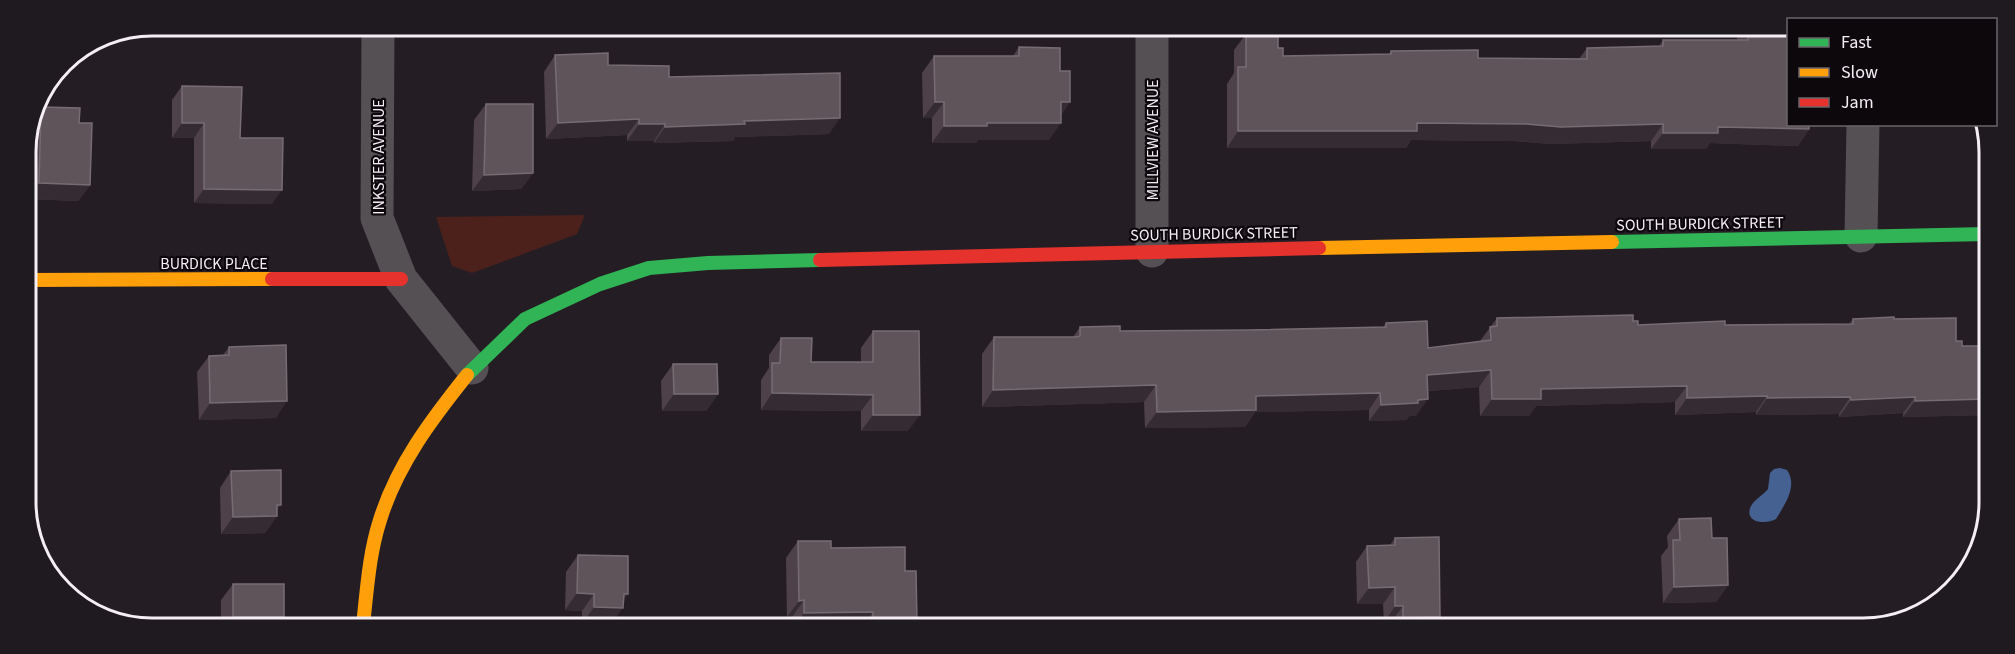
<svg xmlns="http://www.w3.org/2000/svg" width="2015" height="654" font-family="'Source Sans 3',sans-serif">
<rect width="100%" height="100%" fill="#241e24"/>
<path fill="#4c211c" d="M585,215l-8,19 -105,39 -20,-7 -16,-49z"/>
<path fill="#456192" d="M1780,468l7,2c11,16 -2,34 -11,49 -10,6 -33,4 -25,-13 4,-7 12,-11 17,-17l2,-16 4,-4z"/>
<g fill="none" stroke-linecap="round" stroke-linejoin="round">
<g stroke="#545054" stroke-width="33">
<path d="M378,26l-1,192 24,61 71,89"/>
<path d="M1861,236l2,-112"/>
<path d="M1152,251v-223"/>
</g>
<g stroke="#30b455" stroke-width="14">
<path d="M1612,242l375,-8"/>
<path d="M467,375l58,-56 75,-35 49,-16 59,-5 112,-3"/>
</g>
<g stroke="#ff9f0a" stroke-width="14">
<path d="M1319,248l293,-6"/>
<path d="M27,280l245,-1"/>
<path d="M363,625c4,-35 6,-71 17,-105 17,-55 51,-100 87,-145"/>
</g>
<g stroke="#e5322d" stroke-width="14">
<path d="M820,260l499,-12"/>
<path d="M272,279h129"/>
</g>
</g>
<g fill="#4e4149">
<path d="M221,26h62l-6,9 -56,-1z"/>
<path d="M1737,30h51l21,99 -11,17 -88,-3 -4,6h-55v-8l-101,3 -35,-3 -104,-1 -5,8h-179v-64l7,-11v-23l12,-16 32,14 5,8 106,-2 2,-3 87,7 101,1 8,-11 72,-2 4,-6h74z"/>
<path d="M1019,47l42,69 -12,24h-71l-3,3h-43v-25h-9l-1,-45 12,-17h79z"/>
<path d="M555,55l114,22 160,57 -94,3 -2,4 -79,2v-2h-27v-6l-81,4 -2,-67z"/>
<path d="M182,86l58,52 32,66 -78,-1v-65h-22v-38z"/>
<path d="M486,104l47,69 -12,16 -49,2 2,-71z"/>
<path d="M41,107l38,16 11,62 -12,16 -50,-2 2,-71 1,-7z"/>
<path d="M1497,318l136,3 5,4h87l124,-1 4,-5h41l62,22 6,5h24v69l-83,2v-4l-64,4v-3l-83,1v-3l-81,3v-13l-139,4 -7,10h-49l-1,-29 -51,4 -12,25h-7l-3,4 -37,1v-11l-114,2 -10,15 -100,1 -1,-26 -162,5v-53l12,-17h79l7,-10 40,4 130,-1 133,-3 3,-4 42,25 52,-7z"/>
<path d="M873,331l35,100h-47v-20l-100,-1v-30l8,-12v-13l12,-17 30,24h50v-14z"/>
<path d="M229,347l47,71 -77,2 -2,-48 12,-16 14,-1z"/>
<path d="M673,364l45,30 -12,17h-44l-1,-30z"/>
<path d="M231,471l46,39v6l-12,17 -44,1 -1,-46z"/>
<path d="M1679,519l33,19 16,47 -12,17 -53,1 -2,-47 7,-9 -1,-11z"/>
<path d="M1395,538l45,79 -7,10h-42v-5l-7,1 -1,-19h-26l-1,-42 11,-16 23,-1z"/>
<path d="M798,541l33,7 74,23 12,52 -2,3h-123v-9h-5l-1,-59z"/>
<path d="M578,555l50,39 -5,6 -12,24h-29v-13l-17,-1 1,-38z"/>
<path d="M233,584l51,33 -5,7h-58v-24z"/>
</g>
<g fill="#352b32">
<path d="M227,26h56l-6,9 -56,-1z"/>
<path d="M935,102h9l-12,16h-9z"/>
<path d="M1061,102h9l-11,17z"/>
<path d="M840,118l-11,16 -94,3 -2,4 -79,2 11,-16 79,-6z"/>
<path d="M639,119l-12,16 -81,4 12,-16z"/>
<path d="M182,123h22l-10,15h-22z"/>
<path d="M987,123h74l-12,17h-71l-3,3h-43l12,-17z"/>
<path d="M1417,123l246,1 -12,17 -101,3 -35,-3 -104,-1 -5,8h-179l11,-17z"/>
<path d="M639,124h26l-11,17h-27z"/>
<path d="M1718,127l91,2 -11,17 -88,-3 -4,6h-55l12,-16z"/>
<path d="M533,173l-12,16 -49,2 12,-16z"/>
<path d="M39,183l51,2 -12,16 -50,-2z"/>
<path d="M204,189l78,1 -10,14 -78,-1z"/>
<path d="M1491,370l-12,17 -63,5 11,-17z"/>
<path d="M1156,385l-12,17 -162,5 11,-17z"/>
<path d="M1687,386l-12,16 -139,4 -7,10h-49l12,-17 49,-10z"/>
<path d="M772,393l101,2 -12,16 -100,-1z"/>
<path d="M1380,393l-11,17 -114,2 -10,15 -100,1 12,-16 99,-16z"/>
<path d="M674,394h44l-12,17h-44z"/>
<path d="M1767,396l-11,16 -81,3 12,-17z"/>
<path d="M1850,397l-11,17 -83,1 11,-17z"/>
<path d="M1915,397l-12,16 -64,4 12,-17z"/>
<path d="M1428,399l-12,17h-7l-3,4 -37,1 12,-16z"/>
<path d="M1986,399v16l-83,2 12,-16z"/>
<path d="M287,401l-11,17 -77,2 11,-17z"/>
<path d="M873,415h47l-12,16h-47z"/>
<path d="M277,505h4l-9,12 5,-1 -12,17 -44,1 12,-17z"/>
<path d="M1728,585l-12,17 -53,1 11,-16z"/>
<path d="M1395,587l-12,17h-26l12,-16z"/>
<path d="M577,593l17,1 -12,17 -17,-1z"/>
<path d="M624,594h4l-10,14h5l-12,16h-29l12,-17z"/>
<path d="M804,600l-12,17h-5l12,-16z"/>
<path d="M1395,606h8l-12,16 -7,1z"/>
<path d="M873,612l-10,14h-68l9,-13z"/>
<path d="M233,617h51l-5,7h-51z"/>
<path d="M1440,617l-7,10h-36l6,-9z"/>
<path d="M917,623l-2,3h-44l2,-2z"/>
</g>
<g fill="#60545b" stroke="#776c74" stroke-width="1.5">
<path d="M1748,30h40v94h21v5l-91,-2v6h-55v-9l-102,3 -35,-3 -109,-1v8h-179v-64h8v-33h32v14h5v8l108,-2v-3l87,-1v8l109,1v-11l76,-2v-6h85z"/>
<path d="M1019,47l41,1v23h10v31h-9v21h-74v3h-43v-24h-9l-1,-46h85z"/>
<path d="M608,53v12l61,1v11l171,-4v45l-96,3 1,3 -80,3v-3h-26v-5l-81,4 -3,-68z"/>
<path d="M182,86l60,1 -2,51h43l-1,52 -78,-1v-66h-22z"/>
<path d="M486,104h47v69l-49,2z"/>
<path d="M41,107l39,1 -1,15h13l-2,62 -51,-2z"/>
<path d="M1633,315v6h5v4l87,-4v4l128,-1v-5l41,-2v2l62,-1v23h6v5h24v53l-71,2v-4l-64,3 -1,-3 -83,1v-2l-80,2v-12l-146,3v10h-49l-1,-29 -64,5 1,24 -10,1v3l-37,2 -1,-12 -124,3v14l-99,2 -1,-27 -163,5 1,-53h82l4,-1v-9l40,-1v5l130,-1 136,-3v-4l41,-2 1,27 63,-8 -1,-13 7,-1v-8z"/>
<path d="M873,331h46l1,84h-47v-20l-101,-2v-30h8l1,-25h31l-1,24h62z"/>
<path d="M286,345l1,56 -77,2 -1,-47 20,-1v-8z"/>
<path d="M673,364h44l1,30h-44z"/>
<path d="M281,470v35h-4v11l-44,1 -2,-46z"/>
<path d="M1711,518l1,20h15l1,47 -54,2 -1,-47h7l-1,-21z"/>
<path d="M1439,537l1,80 -37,1v-12h-8v-19l-26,1 -2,-42 28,-1v-7z"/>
<path d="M798,541h33v7l74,-1v24h11l1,52 -44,1v-12l-69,1v-13l-5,1z"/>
<path d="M578,555l50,1v38h-4l-1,14 -29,-1v-13l-17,-1z"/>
<rect x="233" y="584" width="51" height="33"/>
</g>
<g text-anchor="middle" stroke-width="4.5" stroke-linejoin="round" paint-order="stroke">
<g font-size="16" fill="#f5eff5" stroke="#0c080c">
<text transform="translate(1152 140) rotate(-90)" y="6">MILLVIEW AVENUE</text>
<text transform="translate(378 157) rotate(-90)" y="6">INKSTER AVENUE</text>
<text transform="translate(1700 223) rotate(-1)" y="6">SOUTH BURDICK STREET</text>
<text transform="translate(1214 233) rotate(-1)" y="6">SOUTH BURDICK STREET</text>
<text x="214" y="269">BURDICK PLACE</text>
</g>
</g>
<path d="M0 0H2015V654H0ZM152 36H1863A116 116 0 0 1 1979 152V502A116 116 0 0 1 1863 618H152A116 116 0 0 1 36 502V152A116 116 0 0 1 152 36Z" fill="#1f1a1f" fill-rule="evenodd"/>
<path fill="none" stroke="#f5eff5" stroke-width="3" d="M152 36H1863A116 116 0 0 1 1979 152V502A116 116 0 0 1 1863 618H152A116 116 0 0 1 36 502V152A116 116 0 0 1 152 36Z"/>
<rect x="1787" y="18" width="210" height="108" fill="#0c080c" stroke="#696469" stroke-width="1.5"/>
<rect x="1799" y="38" width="30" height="9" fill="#30b455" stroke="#696469" stroke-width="1.5"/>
<text x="1841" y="48" font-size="18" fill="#f5eff5">Fast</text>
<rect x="1799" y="68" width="30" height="9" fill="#ff9f0a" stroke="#696469" stroke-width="1.5"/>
<text x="1841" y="78" font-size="18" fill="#f5eff5">Slow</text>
<rect x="1799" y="98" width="30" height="9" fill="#e5322d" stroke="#696469" stroke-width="1.5"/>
<text x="1841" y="108" font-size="18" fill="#f5eff5">Jam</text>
</svg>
